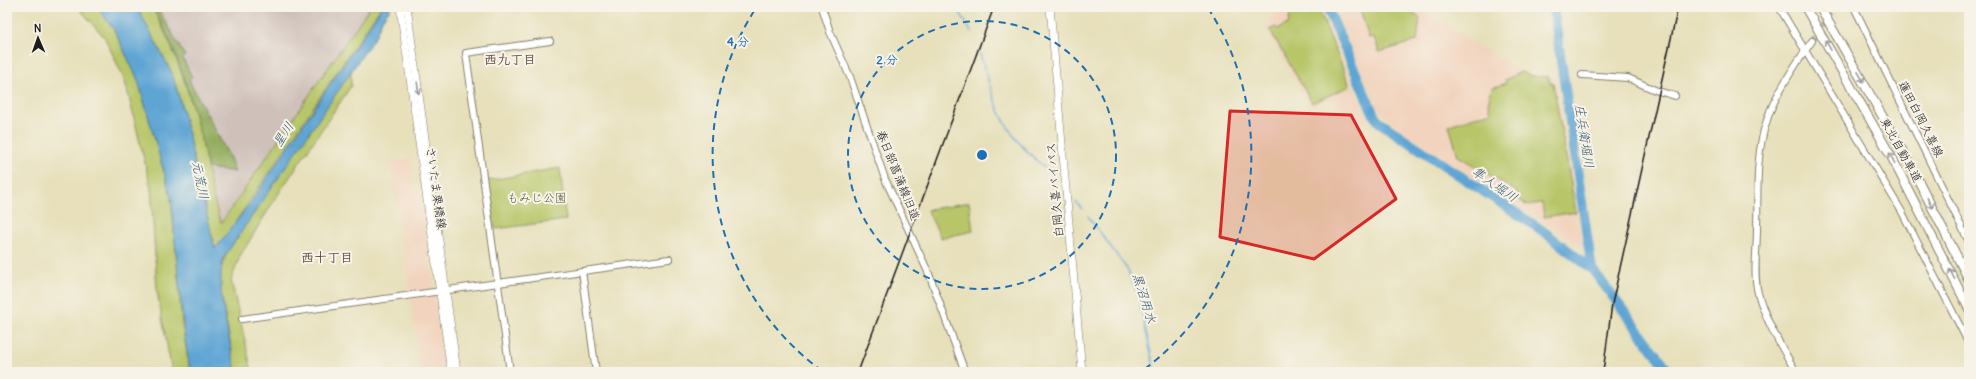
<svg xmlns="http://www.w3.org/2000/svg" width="1976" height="379" font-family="Delius,'Klee One',sans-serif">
<rect width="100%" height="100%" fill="#f7f3e8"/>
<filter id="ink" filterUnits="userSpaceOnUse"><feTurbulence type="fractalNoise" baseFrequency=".025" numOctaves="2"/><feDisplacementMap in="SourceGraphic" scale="8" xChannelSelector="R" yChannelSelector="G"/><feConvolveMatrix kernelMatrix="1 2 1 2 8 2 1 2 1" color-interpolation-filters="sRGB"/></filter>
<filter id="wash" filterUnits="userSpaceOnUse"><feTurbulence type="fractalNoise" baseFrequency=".012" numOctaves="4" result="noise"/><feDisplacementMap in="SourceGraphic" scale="16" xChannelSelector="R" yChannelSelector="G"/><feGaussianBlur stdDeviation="0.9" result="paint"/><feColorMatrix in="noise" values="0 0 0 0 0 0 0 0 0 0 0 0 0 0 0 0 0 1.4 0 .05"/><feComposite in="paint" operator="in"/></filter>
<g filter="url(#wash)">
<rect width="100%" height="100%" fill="#e7e0bb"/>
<g fill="#f2d4be">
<path d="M1282,7h37l26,59 12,-5 -22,-54h82l97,61 16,7 25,1 28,172 -187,-121 -18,-18 -20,-46 -12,5 22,52 -13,5 -6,-13 -9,3 -8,-17 -22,9 -45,-80z"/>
<path d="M410,158l4,32h6l25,182h-24l-30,-211z"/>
</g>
<path fill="#cfc0ba" d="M152,7h218l-150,216 -16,-72z"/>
<g fill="#b8c669" stroke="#6a7142">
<path d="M78,7h19l17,22 24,51 33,117 11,128 8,47h-18l-15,-81 -6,-103 -26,-107 -20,-43z"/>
<path d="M137,7h15c25,46 40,93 52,144 5,24 9,49 17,72l149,-216h11l-149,220 -17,22 -34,-145 -9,-31z"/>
<path d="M1296,7h22l32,79 -38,17 -42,-73 6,-3 2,2 10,-5 2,-9z"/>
<path d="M1359,7h44l17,11 -3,23 -38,11 -5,-15 -5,1z"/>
<path d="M351,70v16l-76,113 -35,57 -9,24 21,92h-16l-16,-85 1,-19 7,-17z"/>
<path d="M1521,72l9,4 19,1 1,6h3l23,129 -32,5 -2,-14 -17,2 -7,-6 -2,-8 -58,-35 -9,-31 42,-13 -3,-9 4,-15 14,-5 -1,-3z"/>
<path d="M560,168l6,52 -71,9 -9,-48z"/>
<path d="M969,202l4,29 -32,7 -14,-28z"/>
</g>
<path fill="#92ab5d" stroke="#57643c" d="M152,7h5l28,49 -3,1 10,20 -3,3 41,78 5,14 -27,-4c-13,-55 -26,-112 -56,-161z"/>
<path fill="#5ea5d4" stroke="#3d6078" d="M97,7h40l35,66 9,31 34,145 36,-47 131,-195h9l-9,13 -6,15 -29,43 -123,179c-10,30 6,82 12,115h-46l-7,-47 -12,-128 -33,-117 -24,-50z"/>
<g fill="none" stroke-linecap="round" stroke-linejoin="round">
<g stroke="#5ea5d4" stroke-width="1.5">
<path d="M957,7l14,25"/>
<path d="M979,51c8,24 14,51 27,73 12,22 33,38 50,54"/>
<path d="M1076,202l6,7"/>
<path d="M1088,216l39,53 11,26 17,77"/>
</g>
<g stroke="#5ea5d4" stroke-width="10">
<path d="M1327,7l47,108 5,7 164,109 49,38 78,103"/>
<path d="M1553,7l39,262"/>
</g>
</g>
</g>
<g filter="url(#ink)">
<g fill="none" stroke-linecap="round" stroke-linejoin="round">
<path stroke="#beb99b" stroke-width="6" stroke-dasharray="6 3" stroke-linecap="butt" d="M1812,41l22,-34"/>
<defs>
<g id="secondary">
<path d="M822,7l8,25 20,45 35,102 44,95 36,98"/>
<path d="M1779,7l123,205 67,132"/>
<path d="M1854,7l115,235"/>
<path d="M1582,75l46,3 27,12 20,6"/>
<path d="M582,271l14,101"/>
<path d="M242,319l427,-60"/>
<path d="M510,372l-44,-319 84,-12"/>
<path d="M1796,372c-15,-26 -30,-50 -38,-79 -5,-20 -1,-43 -1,-64 1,-36 -2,-74 10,-109 7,-24 30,-58 45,-79"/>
</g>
<g id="primary">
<path d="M400,7l51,365"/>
<path d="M407,7l50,365"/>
<path d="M1050,7l32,365"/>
</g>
<g id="highway">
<path d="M1805,7l86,149 78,153"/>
<path d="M1820,7l91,159 58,114"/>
</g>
</defs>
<use href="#secondary" stroke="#827e6c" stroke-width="8"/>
<use href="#primary" stroke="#827e6c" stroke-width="8"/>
<use href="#highway" stroke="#827e6c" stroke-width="10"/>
<use href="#secondary" stroke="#fff" stroke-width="6"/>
<use href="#primary" stroke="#fff" stroke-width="7"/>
<use href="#highway" stroke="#fff" stroke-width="8"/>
<g stroke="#1c1c1c" stroke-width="1.5">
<path d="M858,372l136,-365"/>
<path d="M1603,372l9,-68 66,-297"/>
</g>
</g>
<defs><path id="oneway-shaft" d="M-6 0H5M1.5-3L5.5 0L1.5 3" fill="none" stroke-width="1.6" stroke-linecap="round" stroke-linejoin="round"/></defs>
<g stroke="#999">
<use href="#oneway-shaft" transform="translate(1828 45) rotate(-120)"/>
<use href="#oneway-shaft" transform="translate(1861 77) rotate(60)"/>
<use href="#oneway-shaft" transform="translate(418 88) rotate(82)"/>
<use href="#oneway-shaft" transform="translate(1892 158) rotate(-118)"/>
<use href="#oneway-shaft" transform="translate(1930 203) rotate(62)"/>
<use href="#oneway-shaft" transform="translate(1952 274) rotate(-116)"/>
</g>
</g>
<path fill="#d62828" fill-opacity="0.2" stroke="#d62828" stroke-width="3" stroke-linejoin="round" d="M1230,111l121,4 45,84 -82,60 -94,-22z"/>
<g fill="none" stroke="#1f6fb2" stroke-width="2" stroke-dasharray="7 5">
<circle cx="982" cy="155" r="134"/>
<path d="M822 371A269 269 0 0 1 756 8M1208 8A269 269 0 0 1 1142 371"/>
</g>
<g text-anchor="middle" stroke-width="4" stroke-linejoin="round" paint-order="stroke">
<g font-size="12" fill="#1c1c1c" stroke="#f7f3e8">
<text transform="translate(1921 119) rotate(63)" y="4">蓮田白岡久喜線</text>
<text transform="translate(1901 150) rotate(61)" y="4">東北自動車道</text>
<text transform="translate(898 175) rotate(68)" y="4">春日部菖蒲線旧道</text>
<text transform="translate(436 188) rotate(82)" y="4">さいたま栗橋線</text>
<text transform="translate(1055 190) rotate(-95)" y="4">白岡久喜バイパス</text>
</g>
<g font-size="12" fill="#535837" stroke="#f7f3e8">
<text x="537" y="202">もみじ公園</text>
</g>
<g font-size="13" font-weight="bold" fill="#624f44" stroke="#f7f3e8">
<text x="510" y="64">西九丁目</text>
<text x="327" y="262">西十丁目</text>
</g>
<g font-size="13" font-style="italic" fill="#3a5a6f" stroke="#f7f3e8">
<text transform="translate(283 134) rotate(-57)" y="5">星川</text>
<text transform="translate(1585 136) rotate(81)" y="5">庄兵衛堀川</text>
<text transform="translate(201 180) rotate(79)" y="5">元荒川</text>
<text transform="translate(1495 184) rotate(34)" y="5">隼人堀川</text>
<text transform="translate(1145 298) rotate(73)" y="5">黒沼用水</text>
</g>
</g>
<circle cx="982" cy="155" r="6" fill="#1f6fb2" stroke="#f7f3e8" stroke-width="2"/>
<g font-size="12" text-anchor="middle" font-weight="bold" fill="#1f6fb2" stroke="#f7f3e8" stroke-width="4" stroke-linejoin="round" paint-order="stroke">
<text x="738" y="46">4 分</text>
<text x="887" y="64">2 分</text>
</g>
<rect width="1976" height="379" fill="none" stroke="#f7f3e8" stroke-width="24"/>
<g transform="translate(38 38) rotate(358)" stroke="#f7f3e8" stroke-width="3" paint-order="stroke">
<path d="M0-3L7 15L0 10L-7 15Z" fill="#1c1c1c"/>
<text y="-6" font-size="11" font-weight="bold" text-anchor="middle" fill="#1c1c1c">N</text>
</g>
</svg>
